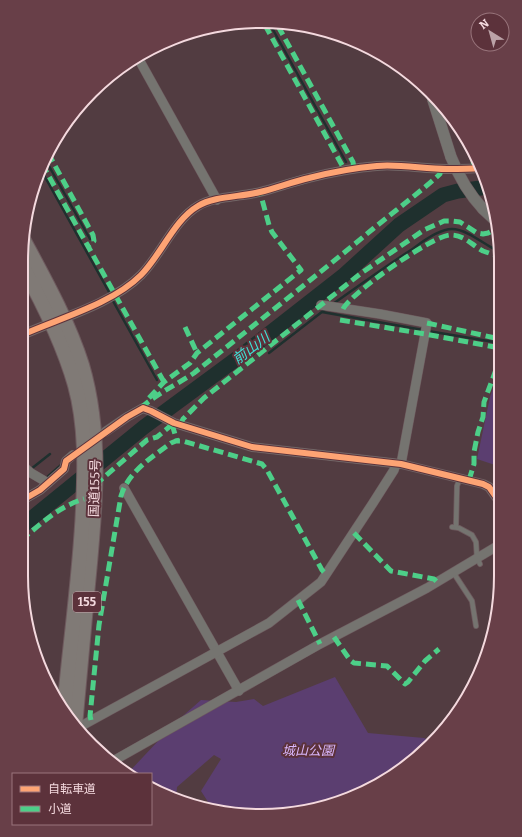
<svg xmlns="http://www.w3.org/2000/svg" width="522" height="837" font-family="Bitter,'Noto Sans JP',serif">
<rect width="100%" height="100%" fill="#523c41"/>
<g fill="#5b3e70">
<path d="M500,369v100l-5,-4 -18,-6 13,-62z"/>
<path d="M335,677l33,56 56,5 7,3 -36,34 -57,28 -77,13 -49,-8 -11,-17 20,-32 -7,-4 -37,32 -1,13 -25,-13v-13h-24l49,-52 25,-22 35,2 18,-3 9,7z"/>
</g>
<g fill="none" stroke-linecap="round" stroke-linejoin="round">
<g stroke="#1f302e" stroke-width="2.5">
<path d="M271,26l75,136"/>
<path d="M45,159l45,80"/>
<path d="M40,168l69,124"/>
<path d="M113,301l44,79"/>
<path d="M333,304c27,-19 53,-38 81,-56 9,-7 26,-19 38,-19 14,0 32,15 44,21l4,2"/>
<path d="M322,312l101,18"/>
<path d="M428,331l72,12"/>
<path d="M269,353l58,-45"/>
<path d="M45,479l16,-14"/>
<path d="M22,480l9,-11 19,-15"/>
</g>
<path stroke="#1f302e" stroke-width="15" d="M21,527l123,-100 103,-76 96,-75 56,-51 44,-30 15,-4 30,-4"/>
<defs>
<g id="service">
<path d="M452,527l7,1 13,7 4,7 1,16 3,6"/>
<path d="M456,527l1,-41 3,-8"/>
<path d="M453,572l19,29 4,25"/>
</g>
<g id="minor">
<path d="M137,56l80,144"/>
<path d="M321,305l59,9 47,9 -26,141"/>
<path d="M22,335c38,-17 90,-31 119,-60 20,-20 33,-55 57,-69 16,-10 43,-9 62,-14 16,-4 32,-10 49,-14 23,-6 45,-10 68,-12 23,-2 47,3 70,3 11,0 22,0 33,-1"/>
<path d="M105,432l22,-15 16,-9 8,3 23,12 78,24 149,17 82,20 6,3 10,14"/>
<path d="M22,465l9,8 17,10"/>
<path d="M124,488l115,203"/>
<path d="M21,501l19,-11 24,-21 2,-8 7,-6"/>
<path d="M33,652l22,40"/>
<path d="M75,725h8l186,-102 52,-41 52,-79 21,-33 2,-6"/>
<path d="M113,761l207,-117 107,-56 72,-43"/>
</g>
<g id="tertiary">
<path d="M433,100l18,57"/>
<path d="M483,209l13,12"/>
</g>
<g id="trunk">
<path d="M23,239c22,41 45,82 59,126 21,71 13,147 6,219 -4,48 -9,95 -13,142"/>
<path d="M23,267c21,38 40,76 52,118 11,40 10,83 8,124 -3,67 -13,134 -19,201"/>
</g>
</defs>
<use href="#service" stroke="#6e5a5e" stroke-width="6"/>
<use href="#minor" stroke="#6e5a5e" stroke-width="10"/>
<use href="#tertiary" stroke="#6e5a5e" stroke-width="12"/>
<use href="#trunk" stroke="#6e5a5e" stroke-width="16"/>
<use href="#service" stroke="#757470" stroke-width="4.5"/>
<use href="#minor" stroke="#757470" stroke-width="9"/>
<use href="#tertiary" stroke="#757470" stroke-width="11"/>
<use href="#trunk" stroke="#807a76" stroke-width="14"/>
<defs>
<path id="tertiary-bridge" d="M451,157c8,20 17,36 32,52"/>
</defs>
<use href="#tertiary-bridge" stroke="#6e5a5e" stroke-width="12" stroke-linecap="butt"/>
<use href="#tertiary-bridge" stroke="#757470" stroke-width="11"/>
<g stroke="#4dcf88" stroke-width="5" stroke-dasharray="10 5" stroke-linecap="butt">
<path d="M265,25l78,142v3"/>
<path d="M278,26l75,136 1,6"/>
<path d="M462,133l11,27 1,8"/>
<path d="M48,153l45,82 1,6 -6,5"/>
<path d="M42,164l122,218"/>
<path d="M343,309c8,-16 91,-75 108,-74 13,0 21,10 32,16 6,2 12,4 17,7"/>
<path d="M340,320l85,14 75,14"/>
<path d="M427,323l73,16"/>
<path d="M185,327l12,26"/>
<path d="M149,398l15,-16 26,-19 7,-10 104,-83 -29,-38 -3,-7 -9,-33"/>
<path d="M141,408c15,-14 35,-23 53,-35 60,-48 121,-96 180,-145 22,-18 45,-35 66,-54v-5"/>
<path d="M172,424l5,17"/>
<path d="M180,425l3,-6 21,-21 156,-124 64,-44 20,-9h8l8,1 17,11 6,1 5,-1 10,-5"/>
<path d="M469,480l5,-16v-12l4,-20 5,-15 1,-15 16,-43"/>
<path d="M95,485l52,-45 10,-3 17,-14"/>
<path d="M354,533l37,38 43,8 3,3"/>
<path d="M21,540c20,-16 38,-34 63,-41"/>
<path d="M298,600l22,44"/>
<path d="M334,637l16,23 4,3 33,3 18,18 3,-2 17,-21 14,-12"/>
<path d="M91,720l-1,-4 9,-91 22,-129c7,-24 31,-39 50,-53l5,-2h7l79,23 5,6 55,100 5,5"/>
</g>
<defs>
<g id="cycleway">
<path d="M22,335c38,-17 90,-31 119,-60 20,-20 33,-55 57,-69 16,-10 43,-9 62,-14 16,-4 32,-10 49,-14 23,-6 45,-10 68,-12 23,-2 47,3 70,3 11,0 22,0 33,-1"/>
<path d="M21,501l19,-11 24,-21 2,-8 61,-44 16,-9 8,3 23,12 78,24 149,17 82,20 6,3 10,14"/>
</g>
</defs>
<use href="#cycleway" stroke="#5c323b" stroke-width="8"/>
<use href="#cycleway" stroke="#fda474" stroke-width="6"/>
</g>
<g text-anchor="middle" stroke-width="4" stroke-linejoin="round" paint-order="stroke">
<rect fill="#5c323b" stroke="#c6a7ad" stroke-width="1" x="73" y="592" width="28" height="20" rx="3"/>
<g font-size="12" font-weight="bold" fill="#f4d9de">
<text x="87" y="606">155</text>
</g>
<g font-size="13" fill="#f4d9de" stroke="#5c323b">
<text transform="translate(94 488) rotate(-88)" y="5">国道155号</text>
</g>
<g font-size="13" font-style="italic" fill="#d9b7fc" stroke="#5c323b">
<text x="308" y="755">城山公園</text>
</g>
<g font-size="14" font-style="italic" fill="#3de6d9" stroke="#5c323b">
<text transform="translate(251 348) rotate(-37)" y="5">前山川</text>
</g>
</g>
<path d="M0 0H522V837H0ZM261 28H261A233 233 0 0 1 494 261V576A233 233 0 0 1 261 809H261A233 233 0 0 1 28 576V261A233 233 0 0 1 261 28Z" fill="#683f48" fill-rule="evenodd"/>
<path fill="none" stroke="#f4d9de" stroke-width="2" d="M261 28H261A233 233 0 0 1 494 261V576A233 233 0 0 1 261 809H261A233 233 0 0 1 28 576V261A233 233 0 0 1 261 28Z"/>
<rect x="12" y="773" width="140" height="52" fill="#5c323b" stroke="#99757c"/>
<rect x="20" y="786" width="20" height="6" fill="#fda474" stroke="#99757c"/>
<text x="48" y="793" font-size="12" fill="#f4d9de">自転車道</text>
<rect x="20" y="806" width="20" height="6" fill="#4dcf88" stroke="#99757c"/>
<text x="48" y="813" font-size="12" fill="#f4d9de">小道</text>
<g transform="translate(490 32) rotate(323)"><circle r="19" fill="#5c323b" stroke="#99757c"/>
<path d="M0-3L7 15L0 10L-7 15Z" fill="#bba2a7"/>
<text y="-6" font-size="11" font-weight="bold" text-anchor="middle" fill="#f4d9de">N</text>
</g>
</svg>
